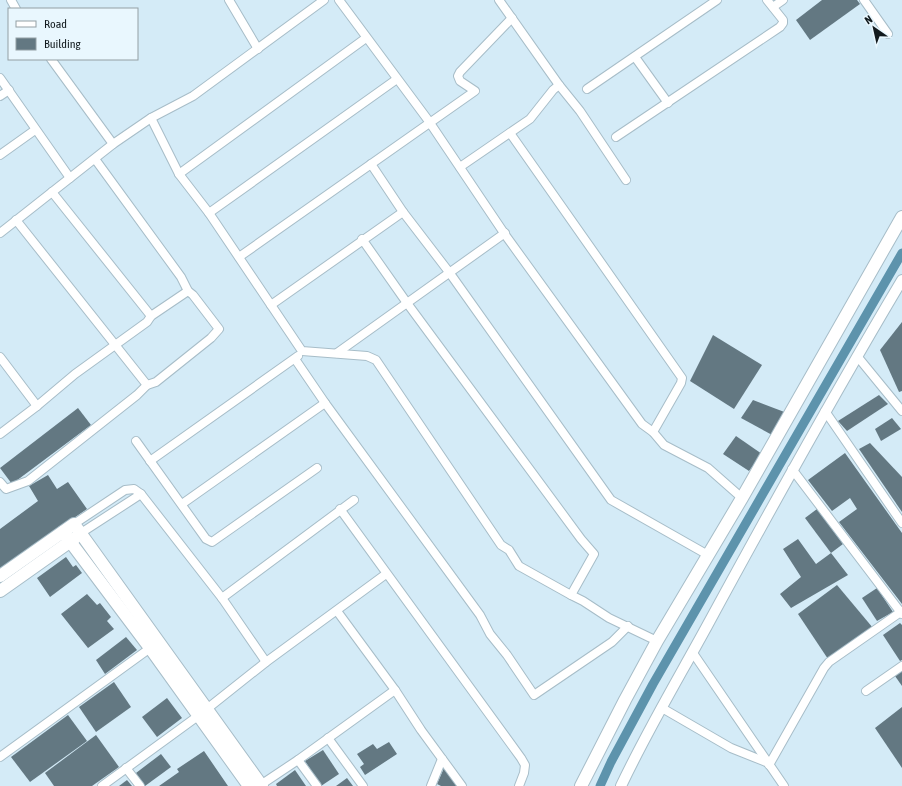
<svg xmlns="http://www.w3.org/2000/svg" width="902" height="786" font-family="'Asap Condensed',sans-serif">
<rect width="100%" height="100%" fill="#d4ebf7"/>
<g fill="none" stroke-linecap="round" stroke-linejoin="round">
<path stroke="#5d93ac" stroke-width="9" d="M600,786l11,-24 42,-78 249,-431"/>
</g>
<g fill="#637882">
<path d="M822,0h35l3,4 -50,36 -14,-20z"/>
<path d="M902,322v69l-3,1 -19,-42z"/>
<path d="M713,335l49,30 -28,44 -44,-28z"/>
<path d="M879,395l9,9 -41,27 -9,-10z"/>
<path d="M753,400l34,13 -13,23 -33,-18z"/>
<path d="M78,408l13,17 -79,59 -12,-16z"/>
<path d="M892,418l9,11 -20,12 -6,-12z"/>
<path d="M736,436l26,18 -13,17 -26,-17z"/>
<path d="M870,443l32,34v35l-43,-63z"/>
<path d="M845,453l57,80v71l-63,-82 18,-13 -7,-11 -18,13 -24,-31z"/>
<path d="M48,475l9,14 11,-7 19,27 -87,60v-40l38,-28 -9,-15z"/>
<path d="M817,509l26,35 -12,9 -26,-35z"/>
<path d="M798,539l18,25 15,-11 17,22 -57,33 -11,-14 21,-17 -18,-28z"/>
<path d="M66,557l7,10 3,-2 6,8 -32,24 -13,-19z"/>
<path d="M837,585l36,43 -45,31 -30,-45z"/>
<path d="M877,588l16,24 -16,9 -15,-23z"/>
<path d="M87,594l10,11 3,-2 11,14 -4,4 7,8 -26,19 -27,-34z"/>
<path d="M900,623l2,2v35l-2,1 -17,-26z"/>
<path d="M126,637l11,13 -32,24 -9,-14z"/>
<path d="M902,670v16l-7,-10z"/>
<path d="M114,682l17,25 -35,25 -17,-25z"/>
<path d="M167,698l15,20 -25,19 -15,-20z"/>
<path d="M902,707v61l-27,-40z"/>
<path d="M68,715l19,26 -57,41 -19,-25z"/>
<path d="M96,735l23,32 -27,19h-38l-9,-13z"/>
<path d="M389,742l8,12 -32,21 -5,-8 4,-3 -7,-10 16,-10 4,5z"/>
<path d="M323,750l16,24 -18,12 -16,-25z"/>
<path d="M204,751l24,35h-69l20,-14 -2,-3z"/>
<path d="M161,754l10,13 -26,19 -9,-13z"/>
<path d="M444,768l13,18h-16l-4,-2z"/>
<path d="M295,770l11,16h-29l-1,-2z"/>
<path d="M347,778l6,8h-17z"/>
<path d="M127,780l5,6h-13z"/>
</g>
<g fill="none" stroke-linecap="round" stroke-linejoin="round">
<defs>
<g id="minor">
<path d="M11,0l5,9"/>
<path d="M229,0l29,49"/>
<path d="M339,0l89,120 78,116 136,188 11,8 11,13 44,23 34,30"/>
<path d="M499,0l60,85 21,26 46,69"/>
<path d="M864,0l24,34"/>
<path d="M773,7l10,-7"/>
<path d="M635,57l33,46"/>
<path d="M51,59l62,85"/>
<path d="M0,78l70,100"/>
<path d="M587,89l130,-89"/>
<path d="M0,96l9,-6"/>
<path d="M151,118l28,56 30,39 93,138 65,5 9,4 125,185 8,5 10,16 52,29 12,6 26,17 48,23"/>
<path d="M510,133l172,245 -1,5 -28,49"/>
<path d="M616,137l164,-110 3,-4v-3l-16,-20"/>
<path d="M0,155l35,-25"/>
<path d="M371,164l32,48 46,60 162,228 97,55"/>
<path d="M460,167l70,-48 23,-29 6,-5"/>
<path d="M179,174l187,-136"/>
<path d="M52,192l99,124"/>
<path d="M209,213l188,-134"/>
<path d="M16,220l131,165"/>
<path d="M0,233l113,-89 38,-26 42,-22 131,-96"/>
<path d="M362,239l45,64 174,236 13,15 -23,41"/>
<path d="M239,257l236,-166 -15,-10 -2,-5 2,-4 52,-54"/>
<path d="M271,305l132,-93"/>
<path d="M337,353l168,-120"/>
<path d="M857,356l45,55"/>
<path d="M0,357l37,49"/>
<path d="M295,359l30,44 155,212 10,19 17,21 27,40 78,-53 16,-16"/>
<path d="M825,411l77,112"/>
<path d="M0,434l37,-28 38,-32 72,-52 4,-6 37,-25"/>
<path d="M136,441l70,98 6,3 105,-74"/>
<path d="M150,461l148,-105"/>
<path d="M792,469l110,145"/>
<path d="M0,482l6,7 22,-8 109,-86 10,-10 9,-3 55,-44 8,-9 -26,-34 -5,-4 -7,-14 -86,-118"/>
<path d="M182,504l143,-101"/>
<path d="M340,509l181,249 4,7 -1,8 -5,13"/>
<path d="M74,524l51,-34 9,-1 7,5 81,104 44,64"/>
<path d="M81,533l60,-39"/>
<path d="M222,598l132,-98"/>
<path d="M337,611l58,79 26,40 41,56"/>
<path d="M693,653l91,133"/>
<path d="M866,691l36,-25"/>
<path d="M662,708l69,40 35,14"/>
<path d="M328,738l35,48"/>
<path d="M0,757l153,-111"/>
<path d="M298,760l19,26"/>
<path d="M769,765l55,-97 5,-6 73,-51"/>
<path d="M126,768l14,18"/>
<path d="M102,786l96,-70 68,-54 120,-88"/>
<path d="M259,786l39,-26 97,-70"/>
<path d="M431,786l11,-27"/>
</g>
<path id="tertiary" d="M621,786c26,-55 57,-107 86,-160 63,-116 127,-232 195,-346"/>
<g id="secondary">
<path d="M63,532l87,116 99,138"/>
<path d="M0,576l74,-52 188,262"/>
<path d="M0,591l75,-53"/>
<path d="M581,786l44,-86 32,-59 85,-143 160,-281"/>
</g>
</defs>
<use href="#minor" stroke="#a7bdc8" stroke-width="10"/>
<use href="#tertiary" stroke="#a7bdc8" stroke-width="12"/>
<use href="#secondary" stroke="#a7bdc8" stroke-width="14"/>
<use href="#minor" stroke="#fff" stroke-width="8"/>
<use href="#tertiary" stroke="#fff" stroke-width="10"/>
<use href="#secondary" stroke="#fff" stroke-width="12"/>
</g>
<rect x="8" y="8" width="130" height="52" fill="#e9f7fe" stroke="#939fa4"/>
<rect x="16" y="21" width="20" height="6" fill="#ffffff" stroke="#939fa4"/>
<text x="44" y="28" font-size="12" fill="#121a1e">Road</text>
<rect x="16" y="38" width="20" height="12" fill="#637882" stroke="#939fa4"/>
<text x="44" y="48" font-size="12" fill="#121a1e">Building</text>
<g transform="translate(874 28) rotate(326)" stroke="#e9f7fe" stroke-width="3" paint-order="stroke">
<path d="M0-3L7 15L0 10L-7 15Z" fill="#121a1e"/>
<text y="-6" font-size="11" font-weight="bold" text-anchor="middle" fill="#121a1e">N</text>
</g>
</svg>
